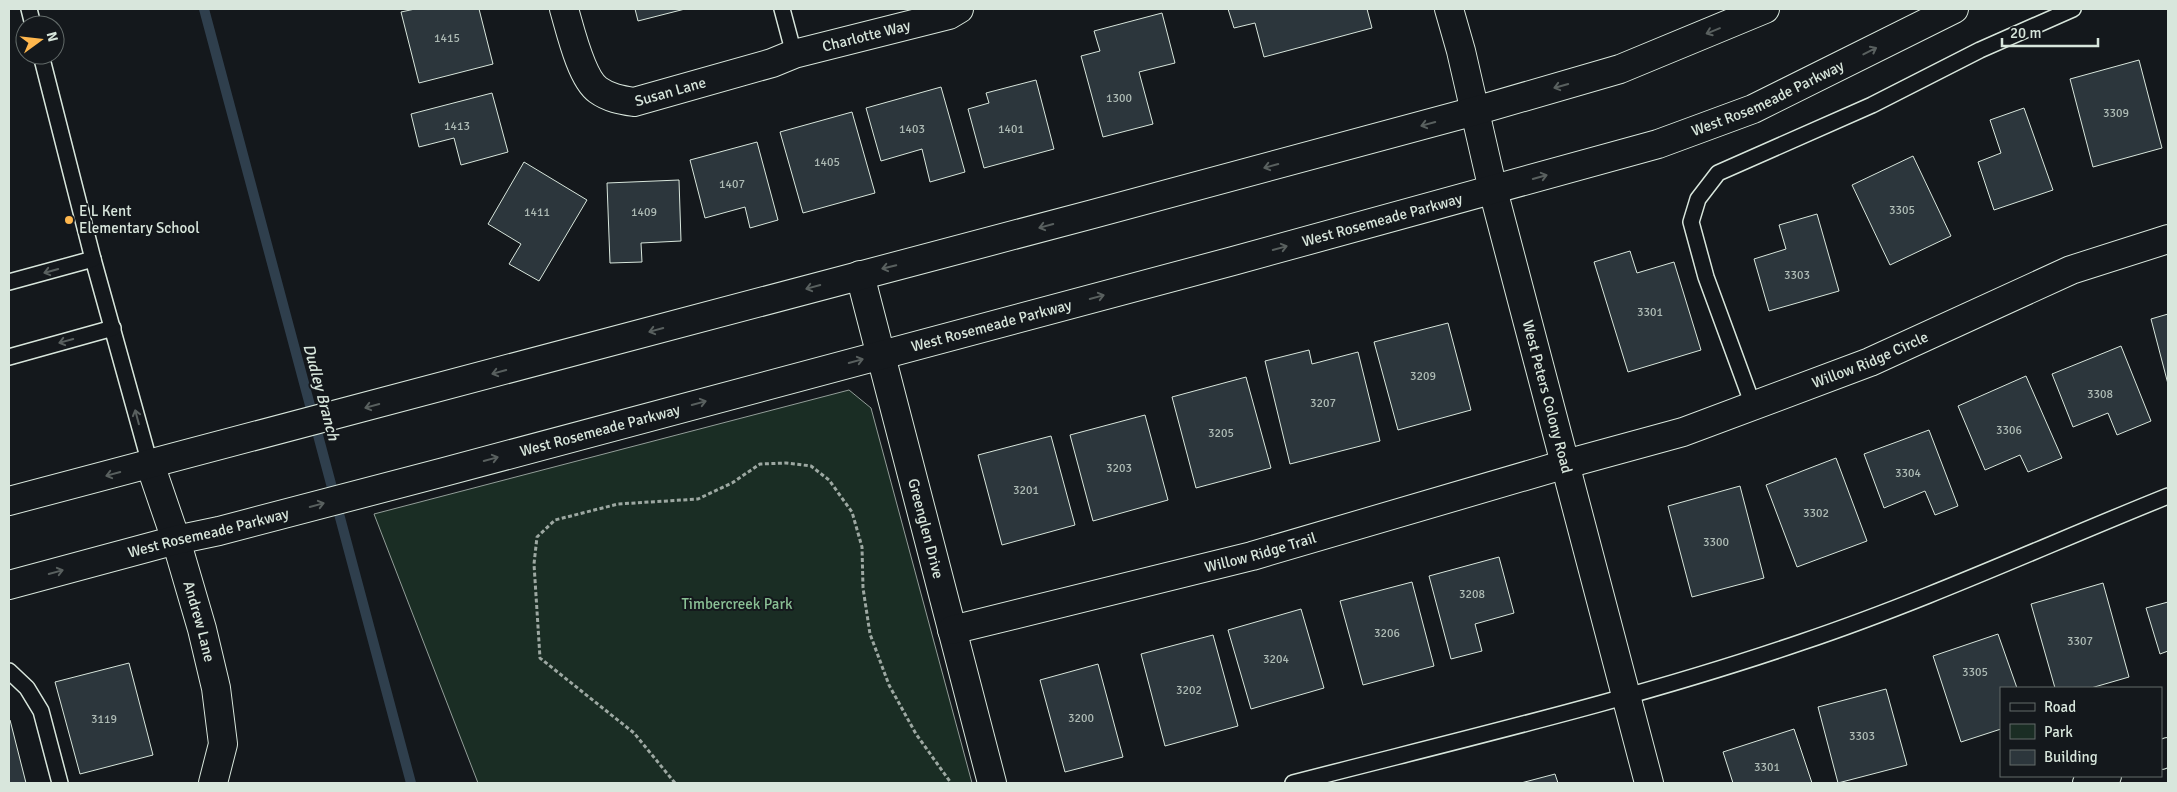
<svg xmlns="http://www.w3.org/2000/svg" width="2177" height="792" font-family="Signika,sans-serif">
<rect width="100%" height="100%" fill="#14181c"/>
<path fill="#1a2d24" stroke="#939e99" d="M849,390l22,18 101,375h-494l-104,-269z"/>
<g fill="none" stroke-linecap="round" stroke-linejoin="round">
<path stroke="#2f3f4d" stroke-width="10" d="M204,9l207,774"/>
</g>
<g fill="#2c363c" stroke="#d8e6dc">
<path d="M415,9h64l14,55 -74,19 -18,-71z"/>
<path d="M635,9h50l-47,12z"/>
<path d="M1228,9h139l5,19 -108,29 -9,-34 -21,5z"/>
<path d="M1162,13l13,50 -36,9 14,52 -50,13 -22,-81 19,-5 -6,-20z"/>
<path d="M2139,60l23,88 -69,19 -23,-88z"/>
<path d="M1036,80l18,69 -70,19 -16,-59 21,-6 -3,-10z"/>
<path d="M941,87l24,85 -35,10 -8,-33 -41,12 -15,-53z"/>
<path d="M492,93l16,59 -47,13 -7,-27 -35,9 -8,-33z"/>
<path d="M2024,108l29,82 -59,20 -16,-48 23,-9 -11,-33z"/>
<path d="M852,112l23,81 -72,20 -23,-81z"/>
<path d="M757,142l21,78 -28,8 -5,-21 -40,11 -15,-58z"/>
<path d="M1913,156l38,80 -61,29 -38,-80z"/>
<path d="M524,162l63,38 -48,81 -30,-17 12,-20 -33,-20z"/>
<path d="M679,180l2,61 -40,2 1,19 -32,1 -3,-80z"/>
<path d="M1817,214l22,77 -70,20 -15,-52 32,-10 -7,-24z"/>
<path d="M1630,251l7,22 37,-11 27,88 -73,22 -34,-110z"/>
<path d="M2168,314v70l-17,-65z"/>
<path d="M1448,323l23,87 -73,20 -24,-88z"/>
<path d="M2121,346l30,75 -34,14 -9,-22 -35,14 -21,-53z"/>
<path d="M1309,350l3,14 46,-12 22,89 -90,23 -25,-103z"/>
<path d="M2026,376l36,82 -34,14 -8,-17 -35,15 -27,-64z"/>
<path d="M1246,377l25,91 -75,20 -24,-91z"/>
<path d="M1145,415l23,85 -75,21 -23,-86z"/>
<path d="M1929,430l29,76 -23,9 -10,-24 -41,17 -20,-54z"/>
<path d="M1051,436l24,89 -73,20 -24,-90z"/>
<path d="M1836,458l31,83 -70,26 -31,-82z"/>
<path d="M1740,486l24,92 -72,19 -24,-91z"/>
<path d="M1499,557l15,56 -39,11 7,27 -31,8 -22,-83z"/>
<path d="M1412,582l22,84 -71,19 -23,-84z"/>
<path d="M2103,583l26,94 -38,11h-36l-24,-84z"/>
<path d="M2168,602v49l-8,3 -14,-46z"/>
<path d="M1301,609l23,79 -73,21 -23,-79z"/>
<path d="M1998,634l19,54h-16v41l-40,13 -28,-86z"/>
<path d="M1213,635l25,91 -73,20 -24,-92z"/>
<path d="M129,663l24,92 -73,19 -25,-92z"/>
<path d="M1098,664l25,93 -58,15 -25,-92z"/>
<path d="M1886,689l21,76 -69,18 -20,-76z"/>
<path d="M9,720h1l16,63h-17z"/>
<path d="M1794,729l18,54h-79l-10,-31z"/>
<path d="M1555,774l3,9h-37z"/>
</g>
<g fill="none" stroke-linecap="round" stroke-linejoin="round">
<defs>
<g id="lane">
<path d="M29,9l4,16"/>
<path d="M782,9l12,45"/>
<path d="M41,55l52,204 57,205"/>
<path d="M9,282l84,-23"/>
<path d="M9,357l104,-29"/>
<path d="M1754,408l-48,-131 -15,-55 7,-23 20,-26 154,-68 108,-55 93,-41"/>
<path d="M9,671l18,17 14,23 19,72"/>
<path d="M1293,783c170,-44 343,-84 509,-141 125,-42 244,-97 366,-146"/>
</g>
<g id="street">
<path id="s1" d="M564,9c6,20 17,69 34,81 11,8 23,10 36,12l138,-39 22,-9 155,-39 10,-6"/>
<path id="s2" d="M1449,9l12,42 32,139 156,593"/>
<path id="s3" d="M860,275l132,508"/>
<path id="s4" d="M150,464l26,76 26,89 14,59 7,56 -10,39"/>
<path id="s5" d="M952,630l300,-74 314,-92 117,-32 187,-70 201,-92 97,-31"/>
<path d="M2161,755l7,-3"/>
<path d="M2087,783l20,-7"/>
</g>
<g id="secondary">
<path d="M9,501l1084,-287 382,-103 145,-42 145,-60"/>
<path id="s6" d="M9,585l167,-45 43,-9 225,-59 789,-211 425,-117 95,-35 201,-100"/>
</g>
</defs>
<use href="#lane" stroke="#d8e6dc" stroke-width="18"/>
<use href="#street" stroke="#d8e6dc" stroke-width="30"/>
<use href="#secondary" stroke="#d8e6dc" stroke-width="30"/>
<path stroke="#9da8a2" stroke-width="3" stroke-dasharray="4 2.5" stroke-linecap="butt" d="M675,783l-41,-50 -94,-75 -6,-94 3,-27 18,-17 63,-16 80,-5 34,-16 28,-19 26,-1 25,3 18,14 23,32 10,35 1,41 7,46 19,51 27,49 35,49"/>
<use href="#lane" stroke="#14181c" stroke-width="15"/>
<use href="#street" stroke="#14181c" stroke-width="28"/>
<use href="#secondary" stroke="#14181c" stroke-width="28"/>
</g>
<defs><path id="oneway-shaft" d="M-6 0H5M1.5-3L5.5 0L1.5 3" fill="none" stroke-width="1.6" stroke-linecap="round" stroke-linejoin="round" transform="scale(1.25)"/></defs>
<g stroke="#59605f">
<use href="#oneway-shaft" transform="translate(1713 31) rotate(158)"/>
<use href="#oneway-shaft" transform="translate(1870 51) rotate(-27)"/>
<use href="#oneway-shaft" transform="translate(1561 86) rotate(164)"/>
<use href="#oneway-shaft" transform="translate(1428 124) rotate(165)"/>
<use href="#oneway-shaft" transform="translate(1271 166) rotate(165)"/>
<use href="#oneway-shaft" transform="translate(1540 177) rotate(-16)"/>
<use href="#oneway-shaft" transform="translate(1046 226) rotate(165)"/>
<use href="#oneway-shaft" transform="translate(1280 248) rotate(-15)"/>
<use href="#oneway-shaft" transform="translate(889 267) rotate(166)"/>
<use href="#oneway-shaft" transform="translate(51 271) rotate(164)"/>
<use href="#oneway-shaft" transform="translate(813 287) rotate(165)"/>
<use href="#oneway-shaft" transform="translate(1097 297) rotate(-15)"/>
<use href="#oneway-shaft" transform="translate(656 330) rotate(165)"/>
<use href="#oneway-shaft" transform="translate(66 341) rotate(165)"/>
<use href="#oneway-shaft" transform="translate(856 361) rotate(-15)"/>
<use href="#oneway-shaft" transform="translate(499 372) rotate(165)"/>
<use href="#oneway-shaft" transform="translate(699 403) rotate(-15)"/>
<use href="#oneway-shaft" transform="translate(372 406) rotate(165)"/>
<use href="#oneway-shaft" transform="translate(137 417) rotate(-105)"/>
<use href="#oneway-shaft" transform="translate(491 459) rotate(-15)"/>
<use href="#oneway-shaft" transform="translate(113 474) rotate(165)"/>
<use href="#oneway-shaft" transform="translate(317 505) rotate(-15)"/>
<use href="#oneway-shaft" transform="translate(56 572) rotate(-15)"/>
</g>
<circle fill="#ffb74d" stroke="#14181c" stroke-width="2" cx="69" cy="220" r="5"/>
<g text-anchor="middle" stroke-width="4" stroke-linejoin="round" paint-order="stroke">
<g font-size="12" fill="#adbab4">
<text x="447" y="42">1415</text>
<text x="1119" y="102">1300</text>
<text x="2116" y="117">3309</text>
<text x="457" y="130">1413</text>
<text x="912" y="133">1403</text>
<text x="1011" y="133">1401</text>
<text x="827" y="166">1405</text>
<text x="732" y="188">1407</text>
<text x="1902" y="214">3305</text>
<text x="537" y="216">1411</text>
<text x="644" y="216">1409</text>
<text x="1797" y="279">3303</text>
<text x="1650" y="316">3301</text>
<text x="1423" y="380">3209</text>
<text x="2100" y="398">3308</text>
<text x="1323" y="407">3207</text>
<text x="2009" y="434">3306</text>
<text x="1221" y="437">3205</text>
<text x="1119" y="472">3203</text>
<text x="1908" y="477">3304</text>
<text x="1026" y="494">3201</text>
<text x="1816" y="517">3302</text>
<text x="1716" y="546">3300</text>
<text x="1472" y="598">3208</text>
<text x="1387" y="637">3206</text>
<text x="2080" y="645">3307</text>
<text x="1276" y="663">3204</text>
<text x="1975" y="676">3305</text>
<text x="1189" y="694">3202</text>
<text x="1081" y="722">3200</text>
<text x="104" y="723">3119</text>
<text x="1862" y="740">3303</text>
<text x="1767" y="771">3301</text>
</g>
<g font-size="15" fill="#d8e6dc" stroke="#14181c">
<text dy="5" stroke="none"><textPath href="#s1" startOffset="369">Charlotte Way</textPath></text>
<text dy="5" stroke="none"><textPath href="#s1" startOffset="165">Susan Lane</textPath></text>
<text dy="5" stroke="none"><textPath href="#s6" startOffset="1826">West Rosemeade Parkway</textPath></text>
<text dy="5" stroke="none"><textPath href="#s6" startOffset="1421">West Rosemeade Parkway</textPath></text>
<text dy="5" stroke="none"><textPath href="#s6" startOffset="1016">West Rosemeade Parkway</textPath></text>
<text dy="5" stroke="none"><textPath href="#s5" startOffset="958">Willow Ridge Circle</textPath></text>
<text dy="5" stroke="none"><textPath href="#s2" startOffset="400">West Peters Colony Road</textPath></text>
<text dy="5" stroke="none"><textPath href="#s6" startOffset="611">West Rosemeade Parkway</textPath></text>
<text dy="5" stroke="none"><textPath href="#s3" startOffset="262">Greenglen Drive</textPath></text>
<text dy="5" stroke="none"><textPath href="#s6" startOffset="206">West Rosemeade Parkway</textPath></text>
<text dy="5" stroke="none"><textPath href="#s5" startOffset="318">Willow Ridge Trail</textPath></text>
<text dy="5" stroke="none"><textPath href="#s4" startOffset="165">Andrew Lane</textPath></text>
</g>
<g font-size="15" fill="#d8e6dc" stroke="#14181c" text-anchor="start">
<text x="79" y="216">E L Kent<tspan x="79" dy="17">Elementary School</tspan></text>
</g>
<g font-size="15" fill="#8ac095" stroke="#14181c">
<text x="737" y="609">Timbercreek Park</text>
</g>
<g font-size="16" font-style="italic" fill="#d8e6dc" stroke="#14181c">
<text transform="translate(322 392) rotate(75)" y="6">Dudley Branch</text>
</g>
</g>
<rect width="2177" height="792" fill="none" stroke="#d8e6dc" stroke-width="20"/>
<rect x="2000" y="687" width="162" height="90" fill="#14181c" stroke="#626a69"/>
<rect x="2010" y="703" width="25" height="8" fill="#14181c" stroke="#626a69"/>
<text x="2044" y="712" font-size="15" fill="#d8e6dc">Road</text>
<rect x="2010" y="724" width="25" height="15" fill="#1a2d24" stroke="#626a69"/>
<text x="2044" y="737" font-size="15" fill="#d8e6dc">Park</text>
<rect x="2010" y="750" width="25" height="15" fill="#2c363c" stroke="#626a69"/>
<text x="2044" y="762" font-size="15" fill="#d8e6dc">Building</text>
<g transform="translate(40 40) rotate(75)"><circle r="24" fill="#14181c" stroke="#626a69"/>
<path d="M0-4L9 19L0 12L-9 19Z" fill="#ffb74d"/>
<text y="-8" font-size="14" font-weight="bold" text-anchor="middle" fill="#d8e6dc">N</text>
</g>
<path d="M2002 38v8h96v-8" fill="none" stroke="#d8e6dc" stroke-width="2.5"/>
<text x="2010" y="38" font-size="15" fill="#d8e6dc" stroke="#14181c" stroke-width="4" paint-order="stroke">20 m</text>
</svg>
